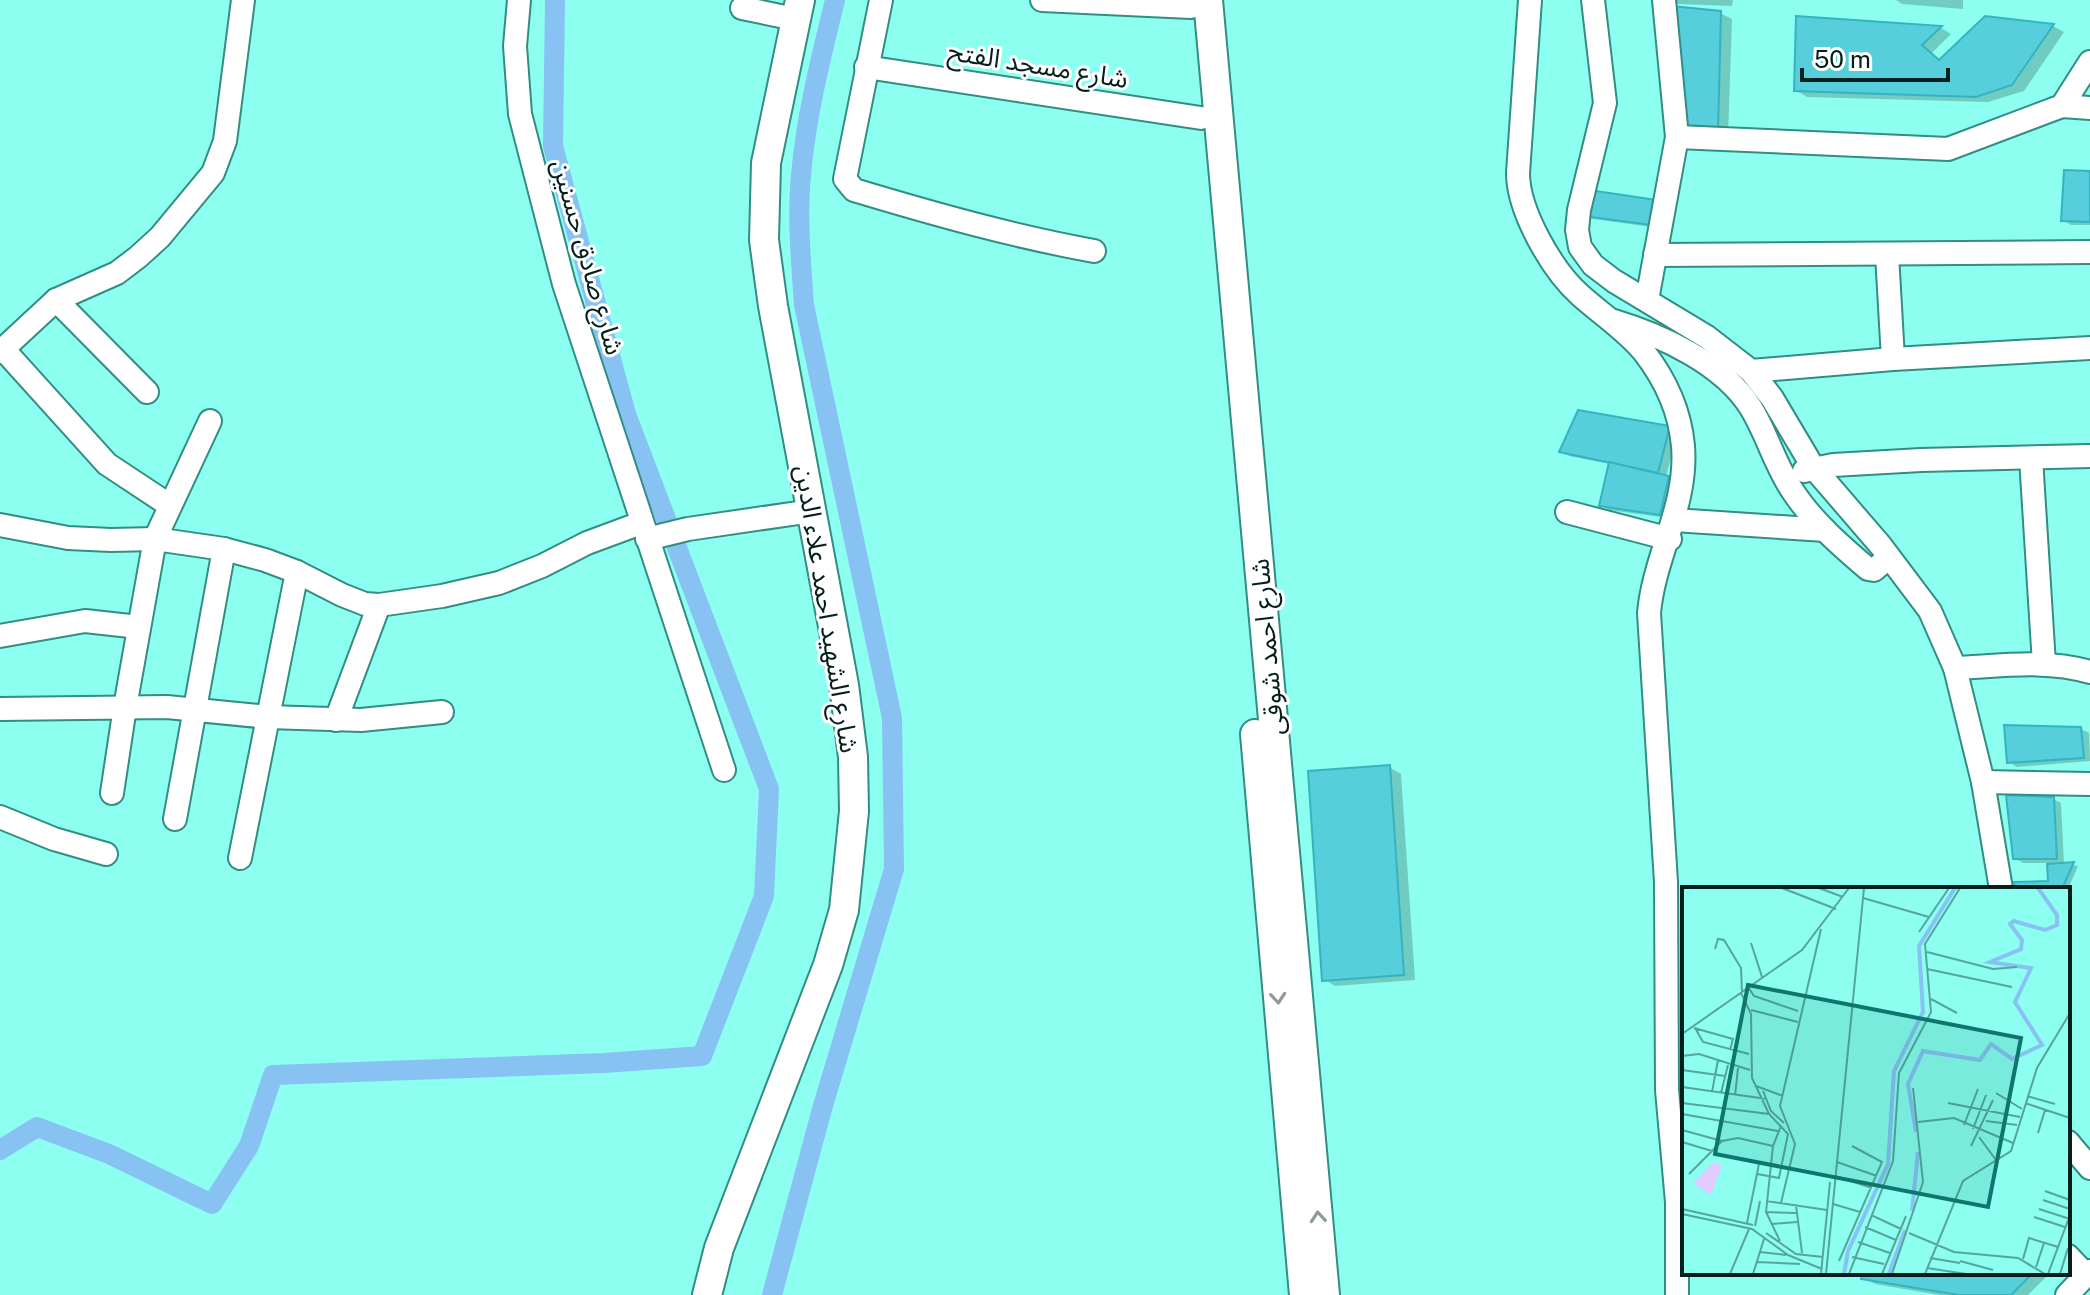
<svg xmlns="http://www.w3.org/2000/svg" width="2090" height="1295" font-family="'Public Sans','Noto Sans Arabic',sans-serif">
<rect width="100%" height="100%" fill="#8cfff1"/>
<g fill="#0003">
<path d="M1669,0h64l-1,6 -55,-2z"/>
<path d="M1896,0h67v9l-61,-5z"/>
<path d="M1720,13l12,6 -4,118h-32z"/>
<path d="M1798,18l143,10 10,6 -19,19 9,8 45,-43 67,8 11,6 -40,59 -36,11 -181,-5 -11,-7z"/>
<path d="M2090,173v52h-19l-8,-5z"/>
<path d="M1656,202l3,26 -66,-9 -8,-4z"/>
<path d="M1669,428l8,5 -11,44 10,5 -8,36 -59,-8 -8,-5 10,-41 -42,-8 -8,-5z"/>
<path d="M2081,729l8,4 1,28 -73,6 -8,-5z"/>
<path d="M1389,767l12,7 14,206 -80,6 -11,-7z"/>
<path d="M2053,799l8,4 3,61 14,2 -10,23h-51l33,-6 -1,-20h-26l-8,-5z"/>
<path d="M1864,1273h174l8,4 -18,18h-89l-64,-11 -11,-6z"/>
</g>
<g fill="none" stroke-linecap="round" stroke-linejoin="round">
<g stroke="#88c2f3" stroke-width="20">
<path d="M0,1150l37,-23 72,27 103,50 37,-58 24,-71 331,-12 98,-7 62,-160 5,-107 -143,-375 -73,-268 2,-146"/>
<path d="M772,1295l50,-186 72,-240 -2,-151 -88,-413c-3,-43 -7,-87 -3,-130 5,-59 20,-118 34,-175"/>
</g>
</g>
<g fill="#56cedb" stroke="#35b3c0" stroke-width="2">
<path d="M1671,6l50,5 -3,121 -35,-1z"/>
<path d="M1796,16l146,10 -20,19 17,15 46,-44 69,8 -42,61 -36,12 -182,-6z"/>
<path d="M2064,170l26,1v51l-29,-1z"/>
<path d="M1589,190l68,10 -6,25 -68,-9z"/>
<path d="M1578,410l92,16 -12,47 -99,-21z"/>
<path d="M1609,462l60,14 -9,39 -61,-9z"/>
<path d="M2004,725l77,2 3,31 -77,5z"/>
<path d="M1390,765l14,210 -82,6 -14,-210z"/>
<path d="M2006,795l48,2 3,62h-44z"/>
<path d="M2074,862l-12,27h-47l-1,-7 34,-1 -1,-17z"/>
<path d="M1862,1273h171l-22,22h-52l-98,-16z"/>
</g>
<g fill="none" stroke-linecap="round" stroke-linejoin="round">
<defs>
<g id="minor">
<path d="M519,0l-4,46 5,68 44,170 160,486"/>
<path d="M881,0l-36,179 9,11c80,24 158,46 240,61"/>
<path d="M1042,0l149,7"/>
<path d="M1530,0l-12,173c0,38 34,97 62,122 21,19 46,35 64,57 21,27 36,60 39,94 5,59 -29,110 -34,167l17,269 1,208 10,112v93"/>
<path d="M1593,0l12,103 -26,107 -2,20 3,17 13,18 21,16 93,56 44,34 21,27 41,69 68,79 49,65 25,57 28,114 18,107"/>
<path d="M742,8l53,11"/>
<path d="M866,67l335,51"/>
<path d="M2062,106l28,2"/>
<path d="M1677,137l271,12 114,-43 28,-44"/>
<path d="M1887,254l6,105"/>
<path d="M1655,255l435,-3"/>
<path d="M56,300l91,92"/>
<path d="M1647,300l30,-163 -13,-137"/>
<path d="M1614,321c47,14 110,43 137,87 16,26 24,57 41,82 20,31 49,56 76,79l6,1 15,-13"/>
<path d="M3,349l104,115 62,41"/>
<path d="M0,352l56,-52 61,-27 21,-16 22,-20 53,-64 12,-32 18,-141"/>
<path d="M1751,371l142,-12 197,-11"/>
<path d="M2031,458l13,206"/>
<path d="M1804,471l29,-6 88,-5 169,-4"/>
<path d="M1567,512l103,27"/>
<path d="M1674,520l151,10"/>
<path d="M0,525l68,13 43,2 44,-1 69,10 41,11 32,12 45,23 23,9 14,1 63,-9 57,-13 43,-17 45,-23 54,-20"/>
<path d="M647,539l41,-10 124,-18"/>
<path d="M0,636l85,-15 54,6"/>
<path d="M1955,668c45,-2 91,-9 135,4"/>
<path d="M0,709l167,-2 101,10 93,3 81,-8"/>
<path d="M336,720l43,-115"/>
<path d="M1983,782l107,2"/>
<path d="M112,793l13,-86 30,-168 55,-118"/>
<path d="M0,817l54,22 52,15"/>
<path d="M175,819l49,-270"/>
<path d="M240,858l57,-286"/>
<path d="M2068,1142l22,26"/>
<path d="M2068,1256l18,19"/>
<path d="M2067,1295l23,-24"/>
</g>
<g id="major">
<path d="M1208,0l117,1295"/>
<path d="M1255,734l49,561"/>
<path d="M707,1295l12,-47 109,-283 16,-55 10,-99 -1,-54 -9,-72 -71,-379 -9,-66 2,-77 34,-163"/>
</g>
</defs>
<use href="#minor" stroke="#328d83" stroke-width="26"/>
<use href="#major" stroke="#328d83" stroke-width="32"/>
<use href="#minor" stroke="#fff" stroke-width="22"/>
<use href="#major" stroke="#fff" stroke-width="28"/>
</g>
<defs><path id="oneway-chevron" d="M-2-3.5L2.5 0L-2 3.5" fill="none" stroke-width="1.6" stroke-linecap="round" stroke-linejoin="round" transform="scale(2)"/></defs>
<g stroke="#8e9a99">
<use href="#oneway-chevron" transform="translate(1278 998) rotate(85)"/>
<use href="#oneway-chevron" transform="translate(1318 1217) rotate(-95)"/>
</g>
<g text-anchor="middle" stroke-width="6" stroke-linejoin="round" paint-order="stroke">
<g font-size="26" fill="#051f1c" stroke="#fff">
<text transform="translate(1038 65) rotate(9)" y="9">شارع مسجد الفتح</text>
<text transform="translate(588 257) rotate(74)" y="9">شارع صادق حسنين</text>
<text transform="translate(827 609) rotate(81)" y="9">شارع الشهيد احمد علاء الدين</text>
<text transform="translate(1267 647) rotate(-95)" y="9">شارع احمد شوقى</text>
</g>
</g>
<g transform="translate(1682 887)">
<rect width="388" height="388" fill="#8cfff1"/>
<path d="M31,275l9,3 -11,30 -18,-12z" fill="#e1cafe"/>
<path fill="none" stroke="#88c2f3" stroke-width="4" d="M234,245l-8,-48 15,-33 57,9 11,-16 21,15 30,-14 -27,-43 16,-34 -41,-6 31,-13 1,-9 -12,-16 4,-3 31,9 12,-5v-10l-19,-27M230,324l6,-59M162,387l4,-23 40,-87 6,-93 29,-59 -4,-66 36,-58M207,387l16,-44"/>
<path fill="none" stroke="#56a59c" stroke-width="2" d="M100,1l54,21M137,1l24,9M181,11l66,19M237,45l30,-44M69,56l11,34M33,62l3,-10 6,1 17,28 1,24M245,65l66,17 24,-2M245,82l85,18M66,100l6,9 44,15M59,106l10,21 1,64 17,36 19,20 -9,44 -22,-4M249,112l26,14M69,123l47,12M12,141l39,11 -3,11M13,141l8,14 46,12M0,147l120,-84 47,-62M0,169l17,-2 51,16M0,183l43,6M74,199l27,10M0,200l85,12M81,204l8,20 13,12M30,205l6,-32M39,206l7,-28M314,206l26,16M53,209l3,-28M345,209l28,8M0,216l87,11M266,216l72,14M343,216l45,15M0,227l96,17M304,234l31,4M236,235l36,-4 59,25M282,238l14,-36M291,242l13,-34M0,243l40,11M356,246l7,-23M297,250l17,23M0,255l30,9M289,259l22,-46M155,275l40,14M7,287l33,-33 16,-3 35,8M153,289l37,12M363,304l25,9M361,313l27,9M84,314l61,9M99,316l14,-59 -15,-38 41,-177M151,317l27,8M114,318l6,48M0,322l71,16M357,322l31,10M84,325l30,1M0,327l70,15 36,26 34,14M189,328l30,14M352,330l31,10M65,336l12,-59M90,337l25,-2M73,339l5,-25M183,340l31,13M84,346l30,21 27,3M227,346l45,19 64,6 27,16M98,354l-14,-29 7,-66 8,-20M176,355l32,11M78,365l26,3M170,370l32,7M248,371l30,5M341,372l6,-21 29,9M157,374l43,-99 -30,-16M278,374l33,9M75,375l43,2M354,380l8,-24M245,381l39,6M48,387l19,-45M71,387l11,-35M139,387l9,-92M144,387l38,-386M167,387l44,-113 6,-88 32,-61 -6,-68 35,-56M200,387l24,-58M210,387l31,-92 -10,-94M243,387l38,-93 48,-30 26,-83 33,-55M366,387l22,-59M378,387l8,-26"/>
<path fill="#0f766e" fill-opacity="0.15" stroke="#0f766e" stroke-width="4" d="M66,98l273,53 -33,169 -273,-53z"/>
<rect width="388" height="388" fill="none" stroke="#051f1c" stroke-width="4"/>
</g>
<path d="M1802 68v12h146v-12" fill="none" stroke="#051f1c" stroke-width="4"/>
<text x="1814" y="68" font-size="24" fill="#051f1c" stroke="#ffffff" stroke-width="6" paint-order="stroke">50 m</text>
</svg>
